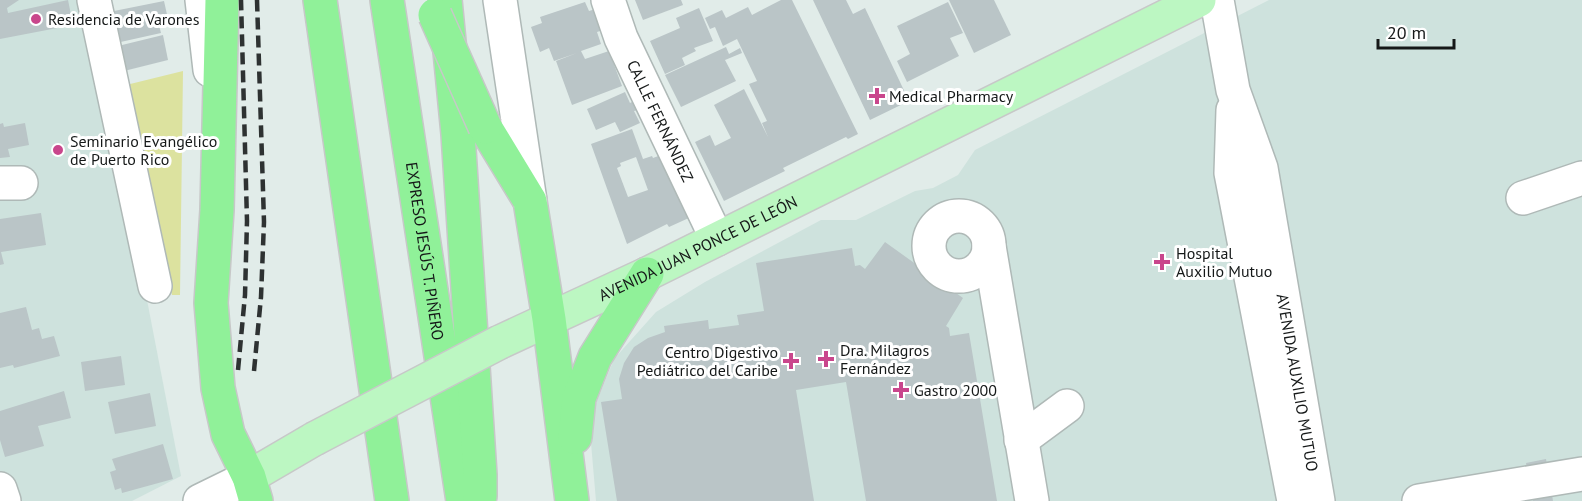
<svg xmlns="http://www.w3.org/2000/svg" width="1582" height="501" font-family="'PT Sans',sans-serif">
<rect width="100%" height="100%" fill="#e1ece9"/>
<g fill="#cee2dd">
<path d="M0,0h85l62,300 34,176 -49,25h-132z"/>
<path d="M1269,0h313v501h-986l-5,-58 3,-35 20,-49 42,-47 49,-30 116,-62h35l59,-29 18,-3 25,-13 17,-25z"/>
</g>
<path fill="#dce29f" d="M183,71l-3,224h-8l-16,-76 -34,-133z"/>
<g fill="#bac5c7" fill-rule="evenodd">
<path d="M0,0h19l-12,8 1,5 60,-13 5,25 -73,14z"/>
<path d="M635,0h46l2,5 -40,15z"/>
<path d="M781,0h11l66,134 -10,5 -2,-2 -63,31 2,3 -61,30 -29,-59 15,-7 5,11 16,-8 -17,-33 30,-16 24,48 -6,-14 5,-2 -18,-37 8,-3 -20,-42 -14,7 -8,-19 -5,2 -5,-11 17,-8 4,8 22,-11 4,8z"/>
<path d="M813,0h33l7,14 12,-6 44,93 -39,19z"/>
<path d="M949,0h45l17,35 -37,18z"/>
<path d="M164,1l4,18 -10,2 3,12 -45,10 -7,-31z"/>
<path d="M585,2l4,9 10,-3 7,21 -9,3 4,12 -20,7 4,8 24,-8 13,35 -50,19 -16,-44 21,-8 -23,8 -5,-13 -9,4 -9,-25 11,-4 -2,-6z"/>
<path d="M948,2l15,31 -13,5 9,18 -52,26 -10,-21 13,-7 -13,-28z"/>
<path d="M699,8l14,33 -19,7 2,3 -14,7 3,7 -20,9 -15,-33 30,-13 -4,-10z"/>
<path d="M163,35l5,25 -44,11 -6,-25z"/>
<path d="M726,47l3,7 11,-6 2,5 -17,7 11,21 -55,26 -16,-32z"/>
<path d="M625,92l5,11 4,-2 4,9 -4,1 6,12 -20,9 -5,-10 -19,8 -9,-21z"/>
<path d="M3,123l1,4 21,-4 4,22 -21,4 2,8 -10,1v-34z"/>
<path d="M632,129l11,30 9,-3 1,2 8,-3 30,62 -22,10 -2,-3 -40,20 -36,-100zM636,157l12,33 -20,7 -11,-29 4,-2 -1,-3z"/>
<path d="M41,213l5,32 -45,7 3,12 -4,1v-46z"/>
<path d="M885,242l78,56 -17,28 3,2 1,8 19,-3 28,168h-131l-20,-119 -50,8 18,111h-197l-16,-99 21,-3 -3,-20 5,-16 10,-16 14,-9 17,-6 -1,-6 44,-6 1,9 30,-4 -2,-10 27,-4 -8,-48 96,-15 3,18 5,-1 5,4z"/>
<path d="M26,307l6,23 7,-2 3,11 12,-3 6,20 -46,12 -1,-3 -13,3v-55z"/>
<path d="M121,356l4,29 -40,6 -4,-29z"/>
<path d="M64,391l7,27 -33,8 6,20 -39,11 -5,-17v-29z"/>
<path d="M150,393l6,33 -41,8 -7,-32z"/>
<path d="M163,444l10,35 -51,14 -1,-5 -6,2 -5,-18 6,-2 -4,-11z"/>
<path d="M1546,459l7,42h-20l-7,-38z"/>
</g>
<g fill="none" stroke-linecap="round" stroke-linejoin="round">
<defs>
<g id="minor">
<path d="M94,0l61,286"/>
<path d="M202,0l8,70"/>
<path d="M500,0l30,201"/>
<path id="s1" d="M608,0l13,38 96,201"/>
<path id="s2" d="M1217,0l16,90 28,78 57,333"/>
<path d="M1233,110l-2,63 63,328"/>
<path d="M0,183h21"/>
<path d="M1523,198l59,-20"/>
<circle cx="959" cy="246" r="30"/>
<path d="M989,246l43,255"/>
<path d="M1021,440l46,-34"/>
<path d="M0,489l4,12"/>
<path d="M200,501l49,-24"/>
<path d="M1419,501l163,-27"/>
</g>
<g id="major">
<path id="s3" d="M500,342l147,-68 552,-274"/>
<path d="M249,477l65,-38"/>
</g>
<g id="highway">
<path d="M222,0l-5,210 -6,93 7,85 10,46 21,43 7,24"/>
<path d="M320,0l72,501"/>
<path id="s4" d="M387,0l76,501"/>
<path d="M445,0l13,134 22,341v21"/>
<path d="M485,127l45,74 19,118 23,182"/>
<path d="M575,437l4,-39 16,-41 52,-83"/>
</g>
</defs>
<use href="#minor" stroke="#afb9b7" stroke-width="36"/>
<use href="#major" stroke="#c7c8c8" stroke-width="36"/>
<use href="#highway" stroke="#c7c8c8" stroke-width="36"/>
<use href="#minor" stroke="#fff" stroke-width="33"/>
<use href="#major" stroke="#bcf7c2" stroke-width="33"/>
<use href="#highway" stroke="#90f199" stroke-width="33"/>
<g stroke="#2e3232" stroke-width="4.5" stroke-dasharray="12 6" stroke-linecap="butt">
<path d="M238,370l7,-75 2,-74 -6,-221"/>
<path d="M254,371l7,-74 3,-75 -7,-222"/>
</g>
<defs>
<path id="major-bridge" d="M314,439l186,-97"/>
<path id="highway-bridge" d="M435,15l50,112"/>
</defs>
<use href="#major-bridge" stroke="#c7c8c8" stroke-width="36" stroke-linecap="butt"/>
<use href="#highway-bridge" stroke="#c7c8c8" stroke-width="36" stroke-linecap="butt"/>
<use href="#major-bridge" stroke="#bcf7c2" stroke-width="33"/>
<use href="#highway-bridge" stroke="#90f199" stroke-width="33"/>
</g>
<g fill="#c9468c" stroke="#fff" stroke-width="2">
<circle cx="36" cy="19" r="6"/>
<path d="M874 87h6v6h6v6h-6v6h-6v-6h-6v-6h6z"/>
<circle cx="58" cy="150" r="6"/>
<path d="M1159 253h6v6h6v6h-6v6h-6v-6h-6v-6h6z"/>
<path d="M823 350h6v6h6v6h-6v6h-6v-6h-6v-6h6z"/>
<path d="M788 352h6v6h6v6h-6v6h-6v-6h-6v-6h6z"/>
<path d="M898 381h6v6h6v6h-6v6h-6v-6h-6v-6h6z"/>
</g>
<g text-anchor="middle" stroke-width="6" stroke-linejoin="round" paint-order="stroke">
<g font-size="16" fill="#151818" stroke="#fff" text-anchor="start">
<text x="48" y="25">Residencia de Varones</text>
<text x="889" y="102">Medical Pharmacy</text>
<text x="70" y="147">Seminario Evangélico<tspan x="70" dy="18">de Puerto Rico</tspan></text>
<text x="1176" y="259">Hospital<tspan x="1176" dy="18">Auxilio Mutuo</tspan></text>
<text x="840" y="356">Dra. Milagros<tspan x="840" dy="18">Fernández</tspan></text>
<text x="778" y="358" text-anchor="end">Centro Digestivo<tspan x="778" dy="18">Pediátrico del Caribe</tspan></text>
<text x="914" y="396">Gastro 2000</text>
</g>
<g font-size="16" fill="#151818" stroke="#fff">
<text dy="6" stroke="none"><textPath href="#s1" startOffset="132">CALLE FERNÁNDEZ</textPath></text>
<text dy="6" stroke="none"><textPath href="#s3" startOffset="219">AVENIDA JUAN PONCE DE LEÓN</textPath></text>
<text dy="6" stroke="none"><textPath href="#s4" startOffset="254">EXPRESO JESÚS T. PIÑERO</textPath></text>
<text dy="6" stroke="none"><textPath href="#s2" startOffset="392">AVENIDA AUXILIO MUTUO</textPath></text>
</g>
</g>
<path d="M1378 39v9h76v-9" fill="none" stroke="#151818" stroke-width="3"/>
<text x="1387" y="39" font-size="18" fill="#151818" stroke="#ffffff" stroke-width="4.5" paint-order="stroke">20 m</text>
</svg>
